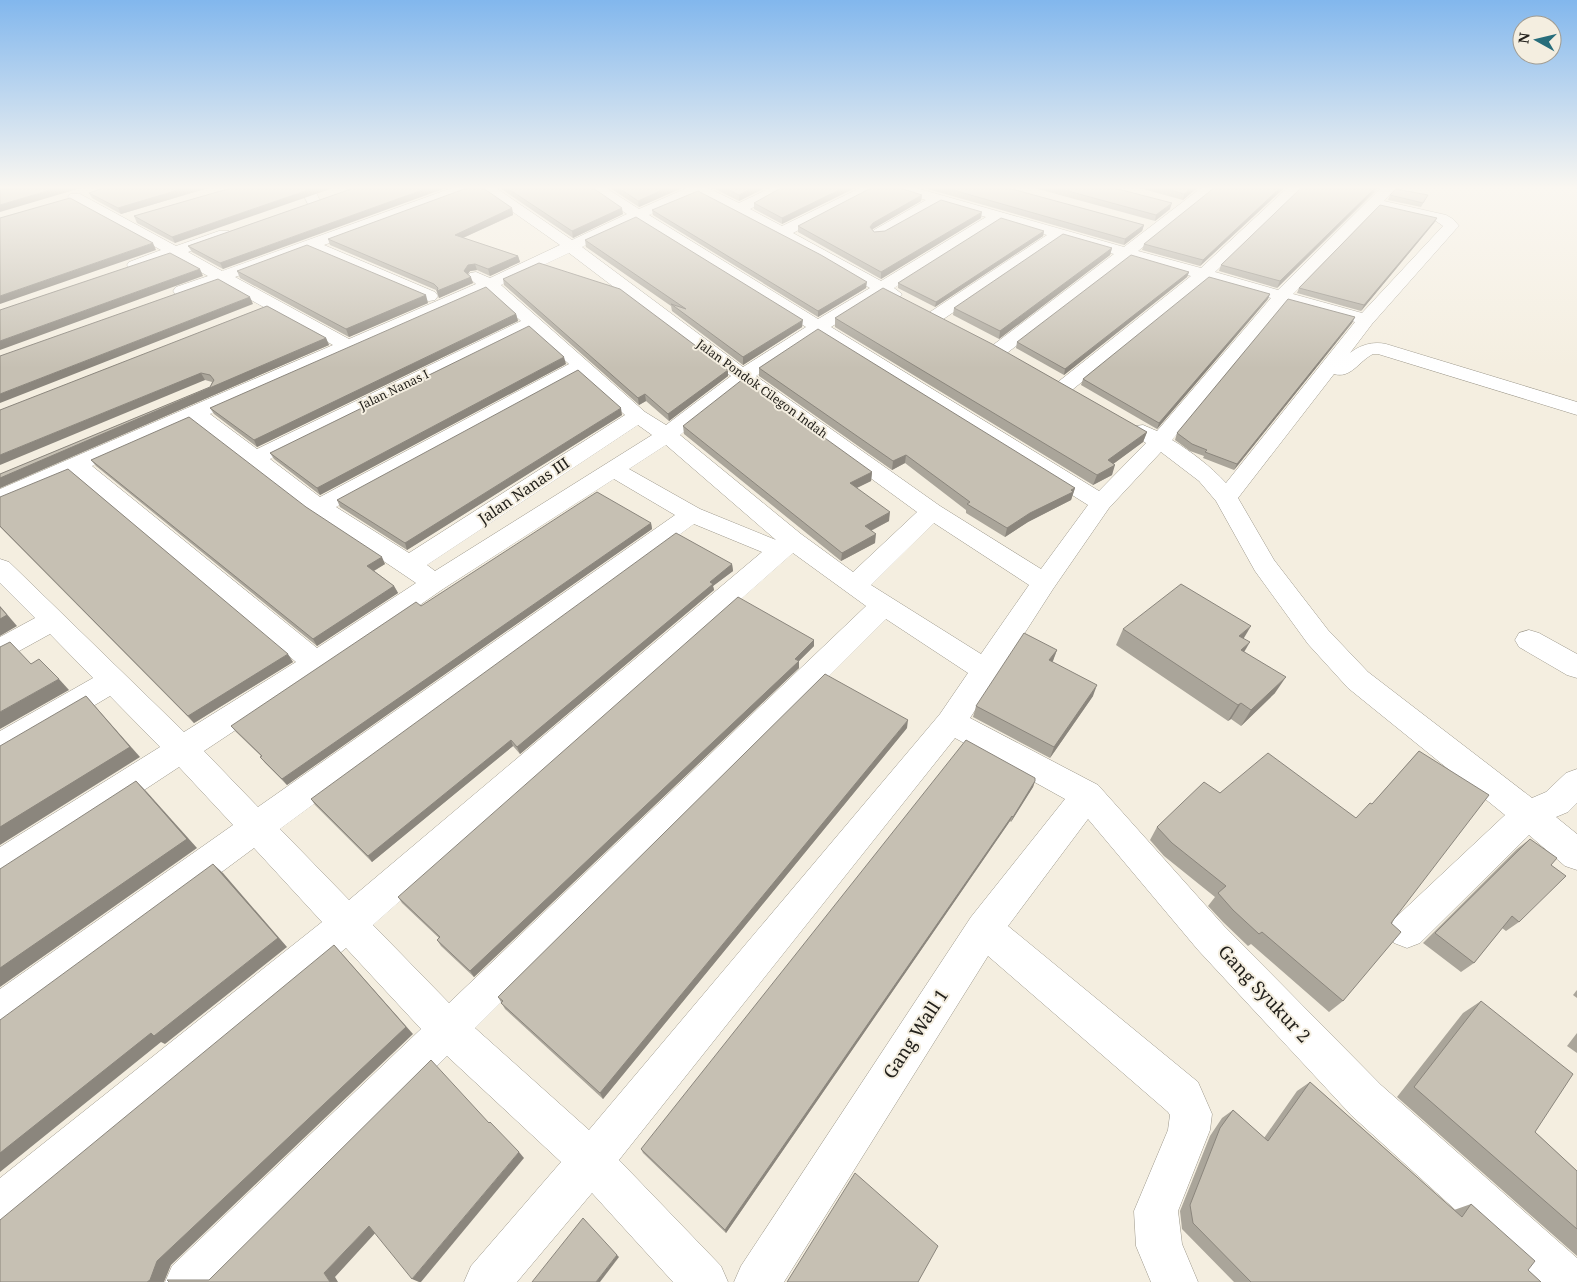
<svg xmlns="http://www.w3.org/2000/svg" width="1577" height="1282" font-family="'Noto Serif',serif">
<rect width="100%" height="100%" fill="#f4eee0"/>
<g fill="none" stroke-linecap="round" stroke-linejoin="round">
<defs>
<g id="minor">
<path d="M300,188h14l7,15 -2,3h-10z"/>
<path d="M452,188h22l-2,3 -148,54 111,47 3,4 -3,4 -6,1 -6,-1 -113,-50 -75,27 114,62 127,-55 -8,-7 2,-4 6,-1 14,6 70,-33 -81,-57h17l76,52 55,-26 -39,-26h18l33,21 48,-21h21l31,15 31,-15h19l-39,21 32,17 78,-38h19l-86,45 88,48 105,-64 -46,-13 -56,32h-10l-3,-3 3,-3 52,-30 -32,-9 -2,-3h24l208,59 77,-59h16l-79,63 63,17 86,-80h16l-88,84 63,18 103,-102h15l-12,13 62,14 7,4 6,7 -3,3 -84,95 -22,29c10,-8 23,-12 36,-9l191,58v13l-199,-61h-5c-14,7 -22,25 -39,20l-96,124 36,62 54,70 40,42 164,126 14,-6 20,-19 11,-4v34l-9,9 -12,5 21,17v36l-12,-4 -36,-31 -109,108 -13,5 -13,-5 -5,-12 5,-12 111,-104 -157,-127 -40,-44 -53,-73 -39,-70 -17,-20 -38,-29 -52,56 -56,81 -83,129 128,67 126,141 157,159 196,173v24h-42l-184,-167 -153,-165 -110,-131 -80,107 190,156 14,32 -2,16 -32,81 4,33 16,38h-47l-15,-36 -2,-35 34,-81 2,-15 -2,-3 -180,-156 -204,326h-50l7,-16 230,-349 94,-118 -110,-61 -336,422 102,106 7,16h-55l-81,-89 -75,89h-53l7,-16 90,-104 -114,-106 -226,226h-56l7,-16 249,-237 -75,-81 -330,274 -16,6v-50l322,-256 -68,-74 -240,178 -14,5v-42l233,-164 -54,-58 -167,110 -12,5v-35l160,-100 -50,-51 -99,59 -11,3v-27l93,-53 -43,-44 -40,22 -10,3v-22l35,-19 -35,-35v-24l9,3 175,170 112,-70 -222,-188 -74,31v-16l333,-144 -113,-62c-13,5 -30,15 -44,12l-3,-4 3,-4 32,-11 -35,-19 -32,11h-12l-2,-3 2,-3 32,-12 -91,-50 -2,-3 2,-3h10l96,52 43,-15h10l3,3 -3,3 -41,15 34,19zM698,194l36,18 136,76 -52,31 -169,-104zM1377,208l59,13 7,5 -81,87 -69,-19zM637,221l169,106 -63,40 -161,-120zM1000,221l47,14 -117,77 -3,4 3,4 6,1 6,-1 119,-81 53,15 -121,91 -2,4 2,4 7,2 7,-2 122,-95 62,18 -133,106 -3,4 3,4 7,2 7,-2 135,-110 64,18 -114,133 -14,-6 -8,1 -3,5 3,5 11,7 -47,48 -268,-164 51,-32 11,4 6,-1 3,-4 -8,-6zM569,253l162,123 -65,49 -21,-13 -144,-127zM488,291l33,30 -264,128 -47,-35zM1285,303l70,19 -129,161c-16,-17 -34,-31 -54,-43zM531,330l38,34 -249,133 -50,-38zM818,335l270,170 -47,64 -101,-63 -184,-130zM580,374l45,41 -216,138 -73,-46zM743,385l174,127 -64,60 -52,-38 -121,-99zM193,421l118,91 105,71 -99,65 -225,-182zM638,425l14,10 -217,136 -8,-6zM666,445l110,95 -76,-31 -71,-40zM614,479l61,36 -417,292 -54,-56 122,-81 117,-81zM934,523l95,62 -48,69 -110,-69zM694,524l68,28 -413,348 -69,-71zM793,553l73,53 -417,397 -76,-78zM886,619l82,54 -28,41 -351,416 -114,-102z"/>
<path d="M1529,630l10,3 38,21v24l-10,-3 -48,-28 -4,-7 4,-7z"/>
</g>
</defs>
<use href="#minor" stroke="#9c978a" stroke-width="1"/>
<use href="#minor" fill="#fff" fill-rule="evenodd"/>
</g>
<g fill="#aaa59a">
<path d="M208,188l-87,26 -29,-16 -3,-5z"/>
<path d="M231,188l-56,55 -38,-20 -3,-7z"/>
<path d="M354,188l-131,81 -31,-17 -4,-6z"/>
<path d="M500,188h93l30,26 -50,24z"/>
<path d="M610,188h72l-43,19z"/>
<path d="M713,188h52l-26,13z"/>
<path d="M855,188l-73,36 -28,-15v-6z"/>
<path d="M924,188h84l136,37 -2,6 -18,14z"/>
<path d="M1034,188h80l56,21 -15,12z"/>
<path d="M1139,188h58l-14,12z"/>
<path d="M1284,188l-84,78 -58,-16 2,-6z"/>
<path d="M1377,190l-100,98 -58,-17 2,-6z"/>
<path d="M922,195l-1,6 -49,28 2,3 11,-1 96,-13 -100,61 -83,-47v-6z"/>
<path d="M1390,195h38l-7,12 -33,-7z"/>
<path d="M512,208l1,7 -50,23 55,18 2,6 -30,14 -13,-6 -7,1 -2,3 5,9 -34,15 -3,-8 -106,-45 -2,-6z"/>
<path d="M652,210l214,78 -48,29 -165,-102z"/>
<path d="M1437,218l-3,5 -73,88 -64,-18 2,-5z"/>
<path d="M1044,231l-1,5 -108,71 -37,-19v-5z"/>
<path d="M585,240l217,87 -59,38 -71,-54 -1,-5 -85,-59z"/>
<path d="M1112,248l-2,7 -111,84 -46,-24 1,-7z"/>
<path d="M237,271l191,32 -79,34 -109,-59z"/>
<path d="M1189,272l-2,5 -123,98 -48,-27 1,-6z"/>
<path d="M503,279l225,91v6l-59,45 -23,-20 -7,4 -135,-120z"/>
<path d="M1268,299l-111,130 -76,-44 2,-6z"/>
<path d="M516,314l2,7 -261,126 -43,-33 -4,-6z"/>
<path d="M1355,317l-3,6 -118,147 -31,-12 1,-2 -14,-5 -15,-11 2,-7z"/>
<path d="M835,318l312,114 -4,10 -30,22 -1,11 -19,10 -258,-158z"/>
<path d="M326,338l3,7 -329,143v-14l210,-87 2,-5 -7,-2 -205,30z"/>
<path d="M566,364l-246,131 -46,-36 -4,-6z"/>
<path d="M759,368l316,120 -4,12 -43,22 -23,15 -39,-24v-3l-61,-47 -13,7 -133,-94z"/>
<path d="M622,415l-215,135 -67,-43 -3,-7z"/>
<path d="M683,426l189,46 -1,9 -14,7 32,33 -18,10 4,12 -34,18 -157,-127z"/>
<path d="M91,460l215,47 79,57 -11,7 20,15 4,7 -81,53 -221,-180z"/>
<path d="M0,497l293,165 -99,61 -194,-196z"/>
<path d="M651,523l1,6 -365,256 -22,-22 -5,-6 1,-1 -25,-24 -5,-6z"/>
<path d="M732,564l1,7 -20,15 1,4 -194,164 -7,-8 -141,116 -57,-57 -4,-6z"/>
<path d="M1123,629l121,9v14l31,41 -34,33 -10,-7 -3,2 -112,-76z"/>
<path d="M814,640v6l-15,15v7l-325,309 -33,-31 -4,-6 2,-2 -37,-35 -4,-6z"/>
<path d="M1057,650l-5,12 41,34 -43,62 -77,-41 3,-11z"/>
<path d="M907,728l-304,371 -98,-90 -7,-12z"/>
<path d="M1419,751l-28,172 -48,78 -14,11 -78,-68 -3,2 -25,-24 -15,-16 7,-9 -51,-41 -14,-16 7,-13 63,-34 136,25 16,-14z"/>
<path d="M1035,781l-2,6 -22,35 -1,-1 -284,412 -83,-80 -2,-4z"/>
<path d="M1530,839l21,26 -32,57 -13,9 -4,-3 -28,35 -13,9 -38,-29 94,-94z"/>
<path d="M1577,990v8l-4,-3z"/>
<path d="M1481,1001l54,131 42,39v85l-180,-159 66,-84z"/>
<path d="M1577,1033v20l-10,-7z"/>
<path d="M1310,1082l144,128 17,-6 57,66 13,12h-307l-52,-53 -2,-18 30,-75 12,-18 11,-8 31,28 33,-47z"/>
</g>
<g fill="#8b867d">
<path d="M57,188h24l-81,24v-7z"/>
<path d="M185,188h23l-87,26 -3,-6z"/>
<path d="M314,188h19l-158,55 -3,-6z"/>
<path d="M428,188h18l-223,81 -3,-6z"/>
<path d="M667,188h15l-43,19 -1,-6z"/>
<path d="M752,188h13l-26,13v-6z"/>
<path d="M843,188h12l-73,36v-6z"/>
<path d="M1192,188h5l-14,12 1,-6z"/>
<path d="M1280,188h4l-84,78 3,-6z"/>
<path d="M1375,188h2l-100,100 3,-7z"/>
<path d="M922,195l-1,6 -48,28 -4,4 1,-6 3,-4z"/>
<path d="M1172,203l-2,6 -15,12 1,-6z"/>
<path d="M512,208l1,7 -57,26 -1,-6z"/>
<path d="M622,208l1,6 -50,24 -1,-7z"/>
<path d="M982,212l-1,6 -100,61v-7z"/>
<path d="M1437,218l-3,5 -73,88 3,-6z"/>
<path d="M1144,225l-2,6 -18,14 1,-6z"/>
<path d="M1044,231l-1,5 -108,71 1,-5z"/>
<path d="M153,243l3,7 -156,54v-8z"/>
<path d="M1112,248l-2,7 -111,84 1,-8z"/>
<path d="M518,256l2,6 -30,14 -2,-7z"/>
<path d="M475,264l2,6 -7,1 -4,6 -2,-6 4,-6z"/>
<path d="M200,269l3,7 -203,74v-9z"/>
<path d="M1189,272l-2,5 -123,98 1,-6z"/>
<path d="M471,277l2,6 -34,15 -2,-7z"/>
<path d="M867,282l-1,6 -48,29v-6z"/>
<path d="M1270,294l-2,5 -111,130 2,-6z"/>
<path d="M426,295l2,8 -79,34 -3,-8z"/>
<path d="M250,297l3,7 -253,99v-9z"/>
<path d="M516,314l2,7 -261,126 -3,-7z"/>
<path d="M1355,317l-3,6 -118,147 3,-6z"/>
<path d="M803,320l-1,7 -59,38v-8z"/>
<path d="M326,338l3,7 -329,143v-10z"/>
<path d="M564,357l2,7 -246,131 -3,-7z"/>
<path d="M728,370v6l-59,45 -1,-7z"/>
<path d="M201,373l4,7 -205,85v-10z"/>
<path d="M645,394l1,7 -7,4 -1,-7z"/>
<path d="M621,408l1,7 -215,135 -2,-7z"/>
<path d="M1147,432l-4,10 -38,28 3,-10z"/>
<path d="M906,455l-1,8 -13,7 1,-9z"/>
<path d="M1115,465l-3,10 -19,10 4,-10z"/>
<path d="M872,472l-1,9 -21,10v-8z"/>
<path d="M1075,488l-4,12 -43,22 -23,15 2,-9 23,-15z"/>
<path d="M890,512l-1,9 -25,13 1,-8z"/>
<path d="M651,523l1,6 -365,256 -5,-6z"/>
<path d="M876,534l-1,9 -34,18 1,-8z"/>
<path d="M382,557l3,7 -15,9 -3,-7z"/>
<path d="M732,564l1,7 -20,15 1,4 -194,164 -3,-7 193,-165z"/>
<path d="M394,586l4,7 -81,53 -4,-7z"/>
<path d="M0,606l17,20 -17,10z"/>
<path d="M1251,626l-10,17 -2,-7z"/>
<path d="M814,640v6l-15,15v7l-325,309 -4,-6z"/>
<path d="M1250,642l-10,17 1,-9z"/>
<path d="M1057,650l-4,11 -8,11 4,-12z"/>
<path d="M288,654l5,8 -99,61 -6,-7z"/>
<path d="M1286,677l-11,16 -34,33 10,-16z"/>
<path d="M59,679l10,11 -69,39v-17z"/>
<path d="M1097,685l-4,11 -43,62 4,-11z"/>
<path d="M86,696l54,61 -140,88v-18z"/>
<path d="M1241,703l-10,16 -3,2 10,-16z"/>
<path d="M908,720l-1,8 -304,371 -3,-6z"/>
<path d="M511,740l2,6 -141,116 -4,-6z"/>
<path d="M136,781l10,10 51,57 -197,139v-19z"/>
<path d="M1035,781l-2,6 -22,35 2,-5z"/>
<path d="M1012,816l-2,5 -284,412 -1,-3z"/>
<path d="M213,864l10,9 64,74 -122,97 -4,-2 -161,130v-19z"/>
<path d="M334,945l79,89 -242,231 -7,17h-17l10,-21z"/>
<path d="M519,1152l5,6 -103,124h-2l-7,-3z"/>
<path d="M369,1226l9,4 -43,47 3,5h-8l-6,-9z"/>
<path d="M617,1255l2,2 -19,25h-4z"/>
</g>
<g fill="#c6c0b3" stroke="#8b867d">
<path d="M57,188l-57,17v-16z"/>
<path d="M103,188h82l-67,20 -29,-15z"/>
<path d="M231,188h83l-142,49 -38,-21z"/>
<path d="M354,188h74l-208,75 -32,-17z"/>
<path d="M467,188h16l29,20 -57,27 63,21 -30,13 -13,-5 -7,1 -4,6 7,6 -34,14 1,-3 -4,-4 -106,-45z"/>
<path d="M507,188h86l29,20 -50,23z"/>
<path d="M619,188h48l-29,13z"/>
<path d="M725,188h27l-13,7z"/>
<path d="M781,188h62l-61,30 -28,-15z"/>
<path d="M871,188h29l22,7 -49,28 -3,4 4,5 11,-1 56,-31 41,12 -101,60 -83,-46z"/>
<path d="M946,188h62l136,37 -19,14z"/>
<path d="M1057,188h57l58,15 -16,12z"/>
<path d="M1163,188h29l-8,6z"/>
<path d="M1214,188h66l-77,72 -59,-16z"/>
<path d="M1301,188h74l-95,93 -59,-16z"/>
<path d="M1396,189l32,6 -5,8 -33,-8z"/>
<path d="M698,191l123,64 46,27 -49,29 -166,-101z"/>
<path d="M70,198l83,45 -153,53v-78z"/>
<path d="M1380,205l57,13 -73,87 -65,-17z"/>
<path d="M636,217l167,103 -60,37 -72,-53 15,5 -101,-69z"/>
<path d="M1001,218l43,13 -108,71 -38,-19z"/>
<path d="M1063,234l49,14 -112,83 -46,-23z"/>
<path d="M307,245l119,50 -80,34 -109,-58z"/>
<path d="M170,253l30,16 -200,72v-31z"/>
<path d="M1131,255l58,17 -124,97 -48,-27z"/>
<path d="M539,263l81,26 108,81 -60,44 -23,-20 -7,4 -135,-119z"/>
<path d="M1209,277l61,17 -111,129 -76,-44z"/>
<path d="M218,279l32,18 -250,97v-38z"/>
<path d="M486,287l30,27 -262,126 -44,-32z"/>
<path d="M883,288l111,57 153,87 -39,28 7,5 -18,10 -262,-157z"/>
<path d="M1288,299l67,18 -118,147 -32,-12 2,-2 -15,-6 -15,-11z"/>
<path d="M267,306l59,32 -326,140v-4l210,-87 4,-7 -4,-5 -9,-2 -201,82v-45z"/>
<path d="M529,326l35,31 -247,131 -47,-35z"/>
<path d="M818,329l257,159 -4,2 2,2 -43,21 -23,15 -40,-24 3,-2 -64,-47 -13,6 -134,-93z"/>
<path d="M578,370l43,38 -216,135 -68,-43z"/>
<path d="M743,379l129,93 -22,11 40,29 -25,14 11,8 -34,19 -159,-127z"/>
<path d="M189,417l117,90 76,50 -15,9 27,20 -81,53 -222,-179z"/>
<path d="M68,469l220,185 -100,62 -188,-190v-29z"/>
<path d="M597,492l54,31 -369,256 -22,-22 2,-1 -31,-30 185,-124 5,4z"/>
<path d="M676,533l56,31 -22,18 3,2 -196,163 -6,-7 -143,116 -57,-57z"/>
<path d="M1181,584l70,42 -12,10 11,6 -9,8 45,27 -35,33 -10,-7 -3,2 -115,-76z"/>
<path d="M738,597l76,43 -19,19 4,2 -329,310 -33,-31 3,-3 -42,-40z"/>
<path d="M0,607l7,8 -7,4z"/>
<path d="M1024,633l33,17 -8,10 48,25 -43,62 -78,-41z"/>
<path d="M10,642l21,22 8,-5 20,20 -59,33v-65z"/>
<path d="M825,674l83,46 -308,373 -99,-90 2,-2 -5,-4z"/>
<path d="M86,696l44,51 -130,80v-81z"/>
<path d="M966,740l69,38v3l-22,36 -1,-1 -287,414 -84,-81z"/>
<path d="M1419,751l70,44 -98,128 10,9 -58,69 -81,-69 -3,2 -26,-24 -15,-17 8,-7 -54,-43 -15,-16 47,-45 16,11 48,-40 88,65 14,-15 2,1z"/>
<path d="M136,781l51,58 -187,129v-99z"/>
<path d="M1530,839l27,19 -6,7 15,11 -47,46 -7,-6 -38,47 -39,-30z"/>
<path d="M213,864l65,74 -124,98 -3,-3 -151,120v-133z"/>
<path d="M334,945l72,82 -249,234 -7,19 -3,2h-147v-62z"/>
<path d="M1481,1001l92,73 -38,58 42,39v58l-163,-142z"/>
<path d="M431,1060l58,63 1,-1 29,30 -107,127 -43,-53 -45,47 6,9h-161l-2,-2h42z"/>
<path d="M1310,1082l152,135 9,-13 64,57 -7,9 13,12h-290l-58,-59 -3,-18 30,-77 13,-18 35,31z"/>
<path d="M855,1173l83,73 -20,36h-131z"/>
<path d="M583,1218l34,37 -21,27h-64z"/>
</g>
<linearGradient id="sky" x2="0" y2="1"><stop stop-color="#82b7ed"/><stop offset="0.51" stop-color="#faf7f1"/><stop offset="1" stop-color="#faf7f1" stop-opacity="0"/></linearGradient>
<rect width="1577" height="368" fill="url(#sky)"/>
<g text-anchor="middle" stroke-width="4" stroke-linejoin="round" paint-order="stroke">
<g font-size="12" fill="#23211c" stroke="#f4eee0">
<text transform="translate(762 389) rotate(36)" y="4">Jalan Pondok Cilegon Indah</text>
<text transform="translate(394 390) rotate(-26)" y="4">Jalan Nanas I</text>
</g>
<g font-size="15" fill="#23211c" stroke="#f4eee0">
<text transform="translate(524 491) rotate(-34)" y="5">Jalan Nanas III</text>
</g>
<g font-size="18" fill="#23211c" stroke="#f4eee0">
<text transform="translate(1264 994) rotate(47)" y="6">Gang Syukur 2</text>
<text transform="translate(916 1034) rotate(-57)" y="6">Gang Wall 1</text>
</g>
</g>
<g transform="translate(1537 40) rotate(278)"><circle r="24" fill="#f4eee0" stroke="#a09c92"/>
<path d="M0-4L9 19L0 12L-9 19Z" fill="#276d7b"/>
<text y="-8" font-size="14" font-weight="bold" text-anchor="middle" fill="#23211c">N</text>
</g>
</svg>
